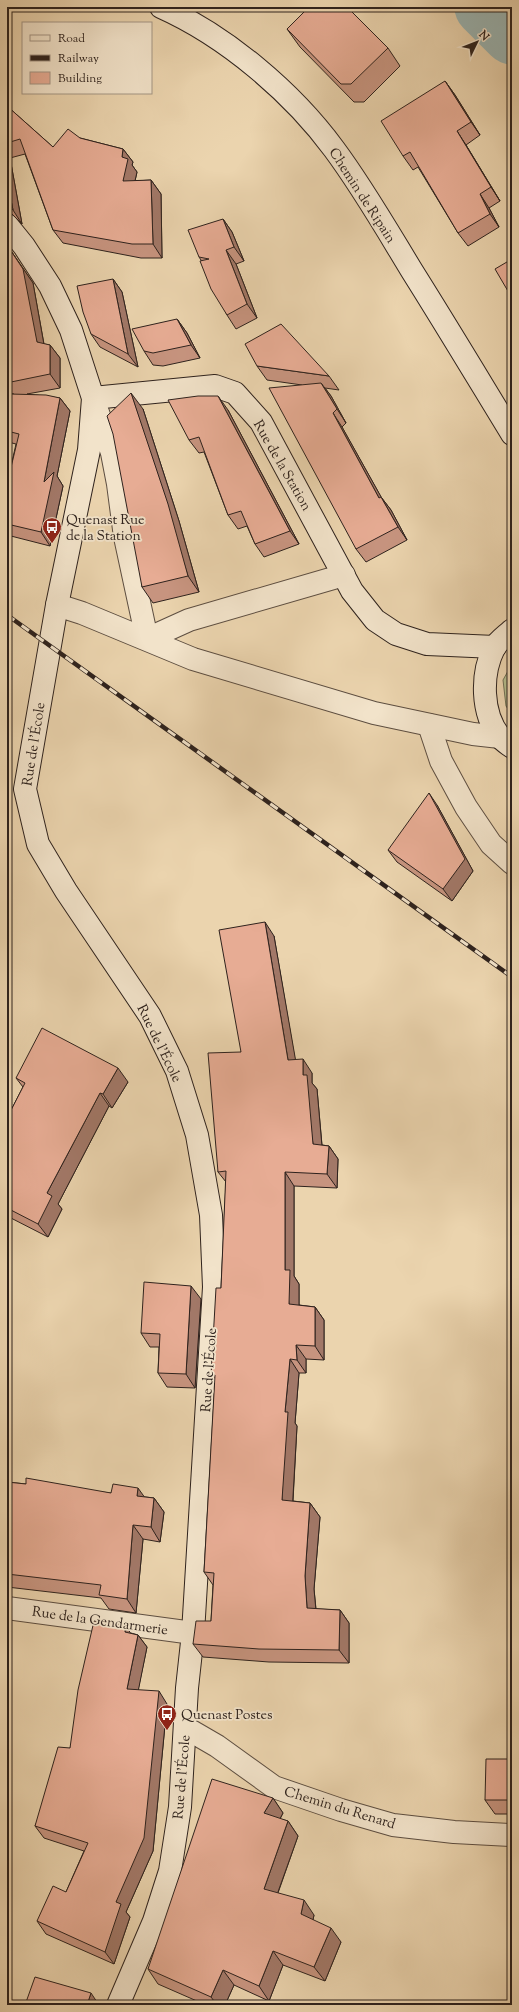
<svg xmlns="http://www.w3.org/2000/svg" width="519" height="2012" font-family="'Sorts Mill Goudy',serif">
<rect width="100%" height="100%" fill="#ebd4ae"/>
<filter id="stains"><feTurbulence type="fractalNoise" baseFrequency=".005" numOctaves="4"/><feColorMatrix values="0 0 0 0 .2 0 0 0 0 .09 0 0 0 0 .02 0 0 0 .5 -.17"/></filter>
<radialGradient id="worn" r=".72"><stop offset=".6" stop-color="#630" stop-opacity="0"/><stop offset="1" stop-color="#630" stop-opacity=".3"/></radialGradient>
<path fill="#b4bd8d" stroke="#717055" d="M512,664v51l-6,-9 -3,-26z"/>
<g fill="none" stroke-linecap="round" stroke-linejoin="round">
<path stroke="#9bb6b4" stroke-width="59" d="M484,7l28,28"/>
<defs>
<g id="street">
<path d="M93,398l19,55 6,31 7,53 22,102"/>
<path d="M57,605l25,8 111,46 181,54 99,21 27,3"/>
<path d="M147,639l42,-19 155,-45"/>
<path d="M429,725l12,36 25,46 25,37 21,19"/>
<path d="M7,1608l186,25"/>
<path d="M186,1728l31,18 57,41 67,23 52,15 61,7 58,3"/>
</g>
<g id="secondary">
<path d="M161,7c65,29 131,85 173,142 29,39 53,81 78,122 34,54 67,109 100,163"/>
<path d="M7,225l17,21 26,40 21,44 22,68 -4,52 -32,155 -32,184 13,55 28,47 84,125 27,55 20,64 14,80 3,72 -21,346 -6,55 -7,119 -10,64 -16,50 -36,84"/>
<path d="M93,398l122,-12 20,7 26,29 91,169 23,29 21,14 31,10 68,3"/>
<path d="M512,630c-5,5 -14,11 -18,18 -13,26 -13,65 6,89 3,4 8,7 12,10"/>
</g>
</defs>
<use href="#street" stroke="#5d4e41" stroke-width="24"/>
<use href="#secondary" stroke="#2e221d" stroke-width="24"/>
<use href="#street" stroke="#f2e3ca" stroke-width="22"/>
<use href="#secondary" stroke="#f2e3ca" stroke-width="22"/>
<defs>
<path id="rail" d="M7,615l505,362"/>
</defs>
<use href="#rail" stroke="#2e221d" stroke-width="4.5"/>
<use href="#rail" stroke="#f2e3ca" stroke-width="3" stroke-dasharray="9" stroke-linecap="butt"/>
</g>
<g fill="#c7947f" stroke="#2e221d">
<path d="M287,29l101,19 12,18 -36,36h-10l-54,-55z"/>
<path d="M445,81l10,14 25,40 -14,10 34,56 -11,7 10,19 -31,19 -10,-13 -40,-66 -5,3 -10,-14z"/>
<path d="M7,106l46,41 27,-9 43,11 10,13 -1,3 5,7 -2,9 16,-1 10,14 1,64h-21l-78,-15 -10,-13 -28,-76 -15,4 12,66 -10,-10 -5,-1z"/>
<path d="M223,219l9,13 12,29 -8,3 21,54 -21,11 -9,-14 -26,-55 -2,-3z"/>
<path d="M7,245l26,38 11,61 6,1 10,13v30l-33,6 33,4 10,13 -13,65 6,10 -13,60 -43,-11v-51l9,-40 -4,-1 -5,-6v-6l7,-37 -7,-1z"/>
<path d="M113,279l9,13 16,75 -38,-20 -9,-13z"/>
<path d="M177,319l10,14 13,25 -37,8 -10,-1 -9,-14z"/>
<path d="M257,366l72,10 10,14 -14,-2 6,8 15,27 -4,4 39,70 10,13 16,30 -41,22 -10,-13 -54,-164 -35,-5z"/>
<path d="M143,409l36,112 20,71 -46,11 -11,-16z"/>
<path d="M228,410l71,134 -35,13 -9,-13 -8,-18 -9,3 -10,-14 -24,-63 -5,1 -10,-13z"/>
<path d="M437,805l36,66 -21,30 -55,-39 -9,-12z"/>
<path d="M274,936l21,124 17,13v10l5,6 5,56 7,1 9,13 -1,29 -43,-2v90l5,8v21l16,2 9,13v40l-18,-1v14h-7l-4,50 2,3 -4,75 17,2 10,14 -6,72 2,20 24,1 9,13v40l-80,-1 -66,-5 -10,-13 18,-23 2,-36 -9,-13 11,-191 -4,-6 10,-87 5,-106 -8,-10 23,-120z"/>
<path d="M16,1078l112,4 -16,26 -3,-2 -51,98 4,5 -14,28 -41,-21v-98l16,-31z"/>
<path d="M201,1299l-6,89 -28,-1 -9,-14 1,-26h-9l-9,-14z"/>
<path d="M7,1482l19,2 85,9 43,5 10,14 -4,30 -17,-3 -7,74 -27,-4 -8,-11 -94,-11z"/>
<path d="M131,1633l7,2 9,12 -9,43 29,14 -14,147 -27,61 4,5 -16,47 -68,-30 -9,-13 29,-29 18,-41 -40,-13 -9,-12 35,-78z"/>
<path d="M512,1759v55h-17l-10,-14z"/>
<path d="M273,1798l10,15 -3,6 8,2 10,15 -20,57 36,22 -1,5 28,22 -16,39 -42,-16 -14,36 -35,-16 -9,20h-19l-48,-21 -10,-15z"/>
</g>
<g fill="#a27868" stroke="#2e221d">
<path d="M445,81l10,14 25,40 -9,-13z"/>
<path d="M457,131l9,14 34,56 -9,-14z"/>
<path d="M123,149l10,13 -1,3 5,7 -5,22 -9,-13 -1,-24z"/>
<path d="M7,154l3,4 12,66 -9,-14 -6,-30z"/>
<path d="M151,180l10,14 1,64 -9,-14z"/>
<path d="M480,194l9,14 10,19 -9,-13z"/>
<path d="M223,219l9,13 12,29 -10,-14z"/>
<path d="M7,245l26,38 13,73 -9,-14z"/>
<path d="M226,250l10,14 21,54 -10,-14z"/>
<path d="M113,279l9,13 16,75 -10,-13z"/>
<path d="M177,319l10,14 13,25 -9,-13z"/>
<path d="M50,345l10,13v30l-10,-14z"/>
<path d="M321,383l10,13 15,27 -9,-14z"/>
<path d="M131,393l12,16 36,112 20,71 -11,-16z"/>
<path d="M218,396l10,14 71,134 -9,-13z"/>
<path d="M60,398l10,13 -13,65 6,10 -13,60 -9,-14 3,-50z"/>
<path d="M333,413l9,14 47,84 -10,-13z"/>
<path d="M381,497l10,13 16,30 -9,-13z"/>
<path d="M429,793l8,12 36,66 -21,30 -9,-12z"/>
<path d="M265,922l9,14 24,138 -10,-14z"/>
<path d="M303,1059l9,14v10l5,6 6,69 -10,-14 -10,-69z"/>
<path d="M118,1068l10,14 -16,26 -9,-14z"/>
<path d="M100,1093l9,13 -51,98 4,5 -14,28 -10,-13 9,-31z"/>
<path d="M329,1146l9,13 -1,29 -10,-14z"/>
<path d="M285,1172l9,14v90l5,8v34l-10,-14 -4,-34z"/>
<path d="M191,1286l10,13 -6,89 -9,-14z"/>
<path d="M315,1307l9,13v40l-9,-14z"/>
<path d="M296,1345l10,14v14l-9,-13z"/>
<path d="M290,1359l9,14 -4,50 2,3 -5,88 -10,-14 3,-88z"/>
<path d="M138,1488l10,14 -11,-6z"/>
<path d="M154,1498l10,14 -4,30 -9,-15z"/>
<path d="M310,1503l10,14 -6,72 3,33 -10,-14 -2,-32z"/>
<path d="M133,1525l10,14 -7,74 -9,-14z"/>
<path d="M340,1610l9,13v40l-10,-13z"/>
<path d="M125,1625l9,13 -9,-6z"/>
<path d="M138,1635l9,12 -11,55 -9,-13z"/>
<path d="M159,1691l8,13 -14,147 -27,61 4,5 -16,47 -9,-12 11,-50z"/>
<path d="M273,1798l10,15 -8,15 -11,-15z"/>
<path d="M288,1821l10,15 -24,67 -10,-14z"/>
<path d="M304,1900l10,15 -3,14 -10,-15z"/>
<path d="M331,1928l10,14 -16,39 -11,-14z"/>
<path d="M273,1951l10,14 -14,36 -10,-15z"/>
<path d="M223,1970l11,15 -9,20h-8l-6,-8z"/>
<path d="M91,1993l8,12h-12z"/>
</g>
<g fill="#e7ac94" stroke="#2e221d">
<path d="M309,7h38l41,41 -37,36h-10l-54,-55z"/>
<path d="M445,81l26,41 -14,9 34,56 -11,7 10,20 -32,19 -48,-81 -7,4 -22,-35z"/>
<path d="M7,106l46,41 15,-18 12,9 43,11 -1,8 6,2 -5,22 28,-1 2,64h-21l-79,-14 -33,-91 -13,4z"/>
<path d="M7,180l6,30 -6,-5z"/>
<path d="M223,219l11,28 -8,3 21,54 -20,11 -16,-26 -11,-28 9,-2 -10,-2 -11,-27z"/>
<path d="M7,245l16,24 14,73 13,3v29l-39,8 -4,-1z"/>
<path d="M512,259v39l-17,-29z"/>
<path d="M113,279l15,75 -37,-20 -8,-22 -6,-26z"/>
<path d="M177,319l14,26 -38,8 -9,-2 -12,-22z"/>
<path d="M281,324l48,52 -72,-10 -12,-22z"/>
<path d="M321,383l16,26 -4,4 46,85 2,-1 17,30 -42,22 -87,-161z"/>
<path d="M131,393l37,111 20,72 -46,11 -29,-153 -6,-18z"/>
<path d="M10,394l36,1 14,3 -16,84 10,-10 -13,60 -34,-8v-40l12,-50 -12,-3v-25z"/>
<path d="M198,396h20l72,135 -35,13 -14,-33 -13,4 -29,-78 -10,3 -21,-40z"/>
<path d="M429,793l36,66 -22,30 -55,-39z"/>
<path d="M265,922l23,138 15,-1v16h4l6,69 16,2 -2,28 -42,-2v98h5l-1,34 26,3v39l-19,-1 1,15 -7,-1 -5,53h3l-6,88 28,3 -5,73 2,32 33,2 -1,40 -80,-1 -66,-5 3,-23h15l3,-48 -10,-1 11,-197h-4l5,-87h5l5,-117 -8,1 -10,-119 33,-1 -22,-122z"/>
<path d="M42,1028l76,40 -15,26 -3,-1 -53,100 5,3 -14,28 -31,-16v-90l18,-35 -9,-5z"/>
<path d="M144,1282l47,4 -5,88 -28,-1 2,-39 -19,-1z"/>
<path d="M26,1478l85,15 2,-9 25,4 -1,8 17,2 -3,29 -18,-2 -6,74 -28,-4 2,-10 -94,-11v-92l19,2z"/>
<path d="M94,1621l31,4v7l13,3 -11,54 32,2 -15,147 -28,64 5,2 -16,48 -68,-31 16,-35 13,6 22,-49 -53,-17 23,-79 12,1 8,-58z"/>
<path d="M486,1759h26v41h-27z"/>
<path d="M212,1779l61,19 -9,15 24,8 -24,68 40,11 -3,14 30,14 -17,39 -41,-16 -14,35 -36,-16 -12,27 -63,-28z"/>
<path d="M35,1977l56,16 -4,12h-62z"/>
</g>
<defs>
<symbol id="bus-pin" viewBox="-11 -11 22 30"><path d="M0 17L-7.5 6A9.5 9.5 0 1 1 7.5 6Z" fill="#8f2418" stroke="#f2e3ca"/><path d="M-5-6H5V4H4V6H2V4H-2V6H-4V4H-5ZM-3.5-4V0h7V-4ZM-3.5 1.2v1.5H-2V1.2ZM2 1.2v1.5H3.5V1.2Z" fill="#fff"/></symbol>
</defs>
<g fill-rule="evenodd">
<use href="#bus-pin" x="41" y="516" width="22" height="30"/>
<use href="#bus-pin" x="156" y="1703" width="22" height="30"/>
</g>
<g text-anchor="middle" stroke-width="3.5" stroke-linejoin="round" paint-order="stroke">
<g font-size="14" fill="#2e221d" stroke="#f2e3ca">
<text transform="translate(363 195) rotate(57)" y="5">Chemin de Ripain</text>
<text transform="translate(283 465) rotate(60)" y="5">Rue de la Station</text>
<text transform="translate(33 744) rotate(-81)" y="5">Rue de l'École</text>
<text transform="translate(160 1043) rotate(64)" y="5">Rue de l'École</text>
<text transform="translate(208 1370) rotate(-86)" y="5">Rue de l'École</text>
<text transform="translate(100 1620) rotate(8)" y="5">Rue de la Gendarmerie</text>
<text transform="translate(181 1777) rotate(-85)" y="5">Rue de l'École</text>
<text transform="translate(340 1807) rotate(17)" y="5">Chemin du Renard</text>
</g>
<g font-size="14" fill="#2e221d" stroke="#f2e3ca" text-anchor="start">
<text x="66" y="524">Quenast Rue<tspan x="66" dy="16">de la Station</tspan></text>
<text x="181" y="1719">Quenast Postes</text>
</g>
</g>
<rect width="519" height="2012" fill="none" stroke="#ebd4ae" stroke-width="24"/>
<rect x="8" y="8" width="503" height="1996" fill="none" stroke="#2e221d" stroke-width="2"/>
<rect x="12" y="12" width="495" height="1988" fill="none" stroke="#2e221d"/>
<rect x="22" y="22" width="130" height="72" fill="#f2e3ca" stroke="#a49685"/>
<rect x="30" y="35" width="20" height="6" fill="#f2e3ca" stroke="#a49685"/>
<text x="58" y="42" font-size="12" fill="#2e221d">Road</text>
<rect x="30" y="55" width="20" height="6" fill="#2e221d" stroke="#a49685"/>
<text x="58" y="62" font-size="12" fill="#2e221d">Railway</text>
<rect x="30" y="72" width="20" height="12" fill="#e7ac94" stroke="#a49685"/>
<text x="58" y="82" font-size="12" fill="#2e221d">Building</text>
<g transform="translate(477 42) rotate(47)" stroke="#f2e3ca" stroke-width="3" paint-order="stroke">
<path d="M0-3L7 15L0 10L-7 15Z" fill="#2e221d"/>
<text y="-6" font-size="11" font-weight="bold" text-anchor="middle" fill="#2e221d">N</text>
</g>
<rect width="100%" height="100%" filter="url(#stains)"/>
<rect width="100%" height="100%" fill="url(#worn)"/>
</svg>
